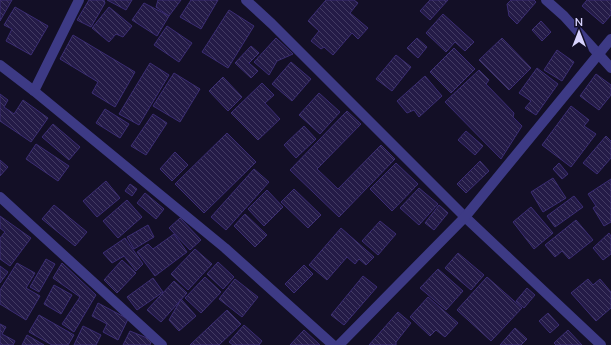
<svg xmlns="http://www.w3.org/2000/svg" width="611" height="345" font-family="Mulish,sans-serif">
<defs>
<pattern id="building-back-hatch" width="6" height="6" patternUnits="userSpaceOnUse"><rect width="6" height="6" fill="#241b47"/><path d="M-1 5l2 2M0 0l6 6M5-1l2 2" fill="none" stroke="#433b63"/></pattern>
</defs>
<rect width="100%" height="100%" fill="#130f26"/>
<g fill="url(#building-back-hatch)" stroke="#3b2d73">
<path d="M0,0h12l-12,21z"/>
<path d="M89,0h15l1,3 -14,24 -14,-7z"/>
<path d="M107,0h25l-6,10z"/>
<path d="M158,0h23l-12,16 -13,-9z"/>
<path d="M191,0h27l-17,29 -21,-12z"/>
<path d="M326,0h28l4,3 -8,10 18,15 -10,11 -6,-6 -19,22 -9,-8 -3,2 -10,-8 8,-10 -11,-10z"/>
<path d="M430,0h18l-18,20 -10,-9z"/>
<path d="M511,0h23l2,2 -19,22 -8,-8 -2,-12z"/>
<path d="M587,0h24v15l-8,9 -21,-18z"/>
<path d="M144,3l25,13 -12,20 -25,-16z"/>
<path d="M15,7l33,19 -17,29 -25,-14 6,-12 -8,-4z"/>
<path d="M109,7l23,19 -9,11 -7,-3 -7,8 -17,-14z"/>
<path d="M229,10l25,16 -26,42 -26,-16z"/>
<path d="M443,14l31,28 -9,9 -10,-9 -9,10 -20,-19z"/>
<path d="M541,21l10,11 -9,9 -10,-11z"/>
<path d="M167,26l25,17 -13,19 -25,-17z"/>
<path d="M73,35l62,37 -20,35 -23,-14 6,-11 -38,-23z"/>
<path d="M276,38l17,16 -16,7 -8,14 -15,-13z"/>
<path d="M417,38l10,9 -9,11 -11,-10z"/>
<path d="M502,38l29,30 -22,22 -30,-30z"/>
<path d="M251,46l8,7 -10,10 9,8 -7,7 -16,-15z"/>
<path d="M454,48l21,21 -24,24 -21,-21z"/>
<path d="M557,50l17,12 -12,19 -18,-11z"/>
<path d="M396,55l15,12 -19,24 -16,-12z"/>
<path d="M291,62l20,17 -19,22 -20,-17z"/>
<path d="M150,63l19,12 -30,50 -20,-11z"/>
<path d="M537,68l21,16 -22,31 -11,-7 6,-7 -12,-8z"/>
<path d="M479,70l10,10 -3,4 28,29 -1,4 9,9 -21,33 -56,-57z"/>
<path d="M174,73l26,16 -20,33 -27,-16z"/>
<path d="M596,74l15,11v10l-12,15 -19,-14z"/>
<path d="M425,76l17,20 -23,21 -5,-7 -7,3 -10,-12z"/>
<path d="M223,77l19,20 -14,14 -19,-20z"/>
<path d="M262,83l12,12 -9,8 15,16 -22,21 -27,-27z"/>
<path d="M319,93l21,19 -20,22 -21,-19z"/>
<path d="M0,94l8,6 -4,7 10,7 9,-14 25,18 -17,24 -31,-21z"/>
<path d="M571,106l18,14 -5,6 12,8 -25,33 -29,-22z"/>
<path d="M105,109l24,15 -9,14 -24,-15z"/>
<path d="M347,111l14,13 -44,45 21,20 43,-44 14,14 -56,58 -49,-47z"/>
<path d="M153,114l14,9 -21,32 -15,-9z"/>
<path d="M53,124l27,23 -11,13 -27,-23z"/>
<path d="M304,126l12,13 -20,19 -12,-13z"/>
<path d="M466,131l17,15 -8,9 -17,-15z"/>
<path d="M227,133l29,29 -52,51 -29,-29z"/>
<path d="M606,136l5,5v17l-14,16 -14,-11z"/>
<path d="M36,144l33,22 -11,15 -32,-22z"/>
<path d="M175,152l13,13 -16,16 -12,-12z"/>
<path d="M0,160l8,7 -8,9z"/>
<path d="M480,161l9,10 -23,22 -9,-9z"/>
<path d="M396,163l22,21 -26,27 -22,-22z"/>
<path d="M559,163l9,11 -6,5 -9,-10z"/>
<path d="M254,169l15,13 -43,48 -15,-13z"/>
<path d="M553,178l13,20 -23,14 -12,-20z"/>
<path d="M611,179v43l-7,4 -11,-18 3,-2 -8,-12z"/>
<path d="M106,181l14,17 -23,19 -14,-16z"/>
<path d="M130,184l7,5 -5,7 -7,-5z"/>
<path d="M419,188l19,16 -19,21 -19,-17z"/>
<path d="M294,189l27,26 -13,13 -27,-26z"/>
<path d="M267,190l16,17 -19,19 -16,-17z"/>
<path d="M145,193l19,16 -8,10 -19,-16z"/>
<path d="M574,196l9,11 -28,20 -8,-11z"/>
<path d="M127,200l15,17 -24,21 -15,-17z"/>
<path d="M54,205l33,27 -12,14 -33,-27z"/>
<path d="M439,205l9,8 -14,17 -9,-7z"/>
<path d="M531,207l22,26 -19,16 -21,-27z"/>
<path d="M245,214l22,21 -12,12 -21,-21z"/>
<path d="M0,216l31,22 -21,28 -10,-7v-21l5,-6 -5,-4z"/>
<path d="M180,218l21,22 -11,10 -21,-22z"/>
<path d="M576,220l17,20 -24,19 -7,-8 -7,6 -10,-12z"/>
<path d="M380,221l16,13 -18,21 -16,-14z"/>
<path d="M148,225l6,12 -20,12 -7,-12z"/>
<path d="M341,228l33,29 -8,8 -7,-6 -4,5 -8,-7 -20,23 -18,-15z"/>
<path d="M609,233l2,3v18l-8,6 -10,-12z"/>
<path d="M174,234l13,18 -32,24 -18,-24 11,-8 5,5z"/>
<path d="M125,238l18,26 -7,7 -12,-15 -12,7 -9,-10z"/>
<path d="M195,249l17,15 -24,26 -17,-16z"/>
<path d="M458,253l26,22 -13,15 -26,-22z"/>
<path d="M46,259l9,5 -16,28 -9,-5z"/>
<path d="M122,260l14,13 -19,20 -13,-13z"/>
<path d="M218,262l16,15 -11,12 -16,-15z"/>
<path d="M17,263l18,10 -9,15 14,8 -14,24 -26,-16v-14z"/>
<path d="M62,263l34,32 -22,37 -12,-8 18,-27 -27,-19z"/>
<path d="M304,265l9,9 -19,19 -9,-9z"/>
<path d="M0,266l8,6 -8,11z"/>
<path d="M438,269l25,22 -17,19 -26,-22z"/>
<path d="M363,276l14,11 -33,38 -13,-10z"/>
<path d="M205,277l16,15 -20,21 -16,-15z"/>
<path d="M487,277l35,31 -31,33 -34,-31z"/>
<path d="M153,278l10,14 -26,18 -10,-13z"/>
<path d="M235,279l23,18 -16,20 -23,-18z"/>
<path d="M588,279l5,6 7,-6 11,13v16l-15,13 -25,-28z"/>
<path d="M174,281l13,12 -26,29 -14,-12z"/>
<path d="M54,285l18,10 -11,19 -17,-10z"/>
<path d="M527,288l8,7 -11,13 -8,-7z"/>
<path d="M428,297l30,26 -13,14 -9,-7 -6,6 -20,-19z"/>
<path d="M181,299l15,17 -17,15 -10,-11z"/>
<path d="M98,303l30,16 -10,21 -15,-8 4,-8 -15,-8z"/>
<path d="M227,310l14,14 -22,21h-29z"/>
<path d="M398,312l13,11 -15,19v3h-27z"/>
<path d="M548,313l11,12 -9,8 -11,-12z"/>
<path d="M39,315l35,20 -6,10h-16l-23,-13z"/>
<path d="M0,324l6,3 -4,7 13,7 -2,4h-13z"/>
<path d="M244,325l18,16 -3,4h-26l-4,-3z"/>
<path d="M83,326l18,9 -5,10h-22z"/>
<path d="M515,328l12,11 -6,6h-21z"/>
<path d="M304,330l16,15h-30z"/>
<path d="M568,330l14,15h-26l-2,-2z"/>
<path d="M130,331l22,9 -2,5h-27z"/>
<path d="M27,335l17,10h-22z"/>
</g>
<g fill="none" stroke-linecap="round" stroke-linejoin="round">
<g stroke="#3d3a85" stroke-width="10">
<path d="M246,0l26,24 193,193 136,128"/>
<path d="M546,0l18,16 47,52"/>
<path d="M0,65l34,26 191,157 108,97"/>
<path d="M34,91l45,-91"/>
<path d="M0,197l162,148"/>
<path d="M339,345l126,-128 146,-178"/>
</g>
</g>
<g transform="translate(579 32)" stroke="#130f26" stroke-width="3" paint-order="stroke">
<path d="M0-3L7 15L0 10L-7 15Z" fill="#d9d4ff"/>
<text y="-6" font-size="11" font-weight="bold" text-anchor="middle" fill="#d9d4ff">N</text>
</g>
</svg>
